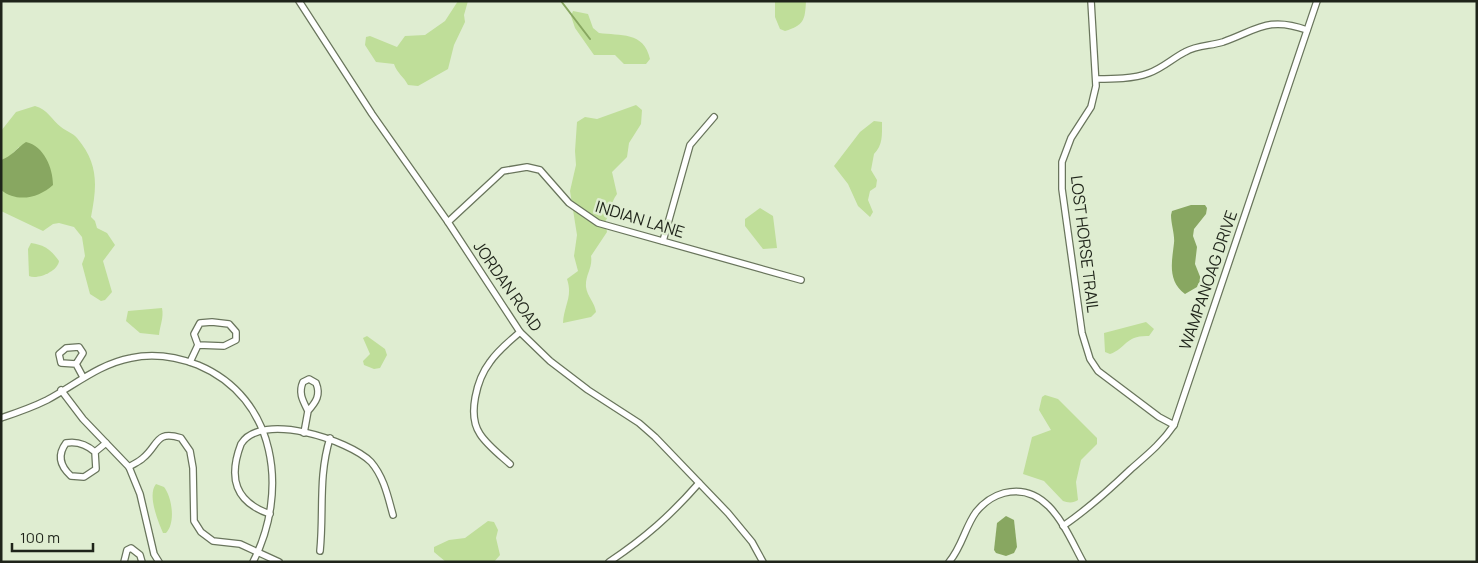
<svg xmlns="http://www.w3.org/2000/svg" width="1478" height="563" font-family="Manrope,sans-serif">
<rect width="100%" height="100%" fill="#dfedd1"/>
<g fill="#bfde99">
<path d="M458,1h10l-4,14 1,7 -11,23 -6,24 -30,17 -10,-1c-4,-8 -11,-12 -14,-21l-18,-2 -11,-17 1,-8 4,-1 27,11 8,-11 20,-1 20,-14z"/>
<path d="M775,1h31c-1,19 -2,24 -21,30l-5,-2 -5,-12z"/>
<path d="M573,11l15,3 5,14 6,5c21,3 45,-2 51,26l-4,5h-22l-9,-9h-21l-19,-27 -4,-12z"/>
<path d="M636,105l6,5 -1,14 -12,19 -2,14 -15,15 5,22c-7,9 -6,19 -12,28l2,10 -16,24c2,12 -6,19 -5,31 1,9 9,16 10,25l-5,5 -28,6c1,-18 10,-26 4,-44l11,-8 -4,-15 3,-21 -7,-44 6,-26 -1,-14 2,-29 8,-5 12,2z"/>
<path d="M35,106c12,3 17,14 26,21 5,4 12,6 16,11 22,26 20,48 14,79l4,4 2,7 10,5 8,12 -12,16 9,31 -7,8 -4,1 -11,-7 -8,-30 3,-8 -3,-19 -8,-10 -15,-4 -6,1 -10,7 -42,-20v-21l12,5 6,-48 -11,11 -7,2v-29l15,-19z"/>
<path d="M874,121l8,1c0,13 1,23 -8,32l-3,16 6,10 -1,7 -6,4 -2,9 5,12 -3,5 -12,-11 -10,-22 -14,-18 26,-34z"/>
<path d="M760,208l13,8 4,32 -14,1 -18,-23v-7z"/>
<path d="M31,243c14,2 20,7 28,18 -1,10 -21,19 -30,15l-1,-27z"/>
<path d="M162,308c2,10 -2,17 -3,27l-19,-2 -14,-12 2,-10z"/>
<path d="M1146,322l8,7 -5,7c-24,-1 -22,12 -39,18l-5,-2 -1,-19z"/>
<path d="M367,336l18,13 2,6 -7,13 -6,1 -10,-4 -1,-4 7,-7 -7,-16z"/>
<path d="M1045,395l13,4 39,39v6l-16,16 -5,22 2,18c-4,3 -10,3 -15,1l-19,-20 -21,-7 9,-37 19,-7 -12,-20 3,-13z"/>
<path d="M156,484l8,3c8,10 12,36 2,46h-3c-5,-12 -16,-38 -7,-49z"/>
<path d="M488,521l6,1 4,8 -2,8 4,17 -6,7h-48l-12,-10v-5l15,-7 16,-2z"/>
</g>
<g fill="#88a761">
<path d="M26,142c18,4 27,26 27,43 -14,13 -36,18 -52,5v-30c10,-3 16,-12 25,-18z"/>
<path d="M1191,205h14l2,3 -1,6 -12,15 -1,7 4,11 -2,17 6,15 -4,8 -12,7c-18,-13 -13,-33 -11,-51 1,-8 -3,-19 -3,-28l1,-4z"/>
<path d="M1006,516l8,4 3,27 -3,6 -8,3 -10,-3 -2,-3 3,-27z"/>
</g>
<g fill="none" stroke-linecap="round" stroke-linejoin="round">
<path stroke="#88a761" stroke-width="2" d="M561,1l29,38"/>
<defs>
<g id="minor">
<path d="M299,1l73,113 76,108 72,110 30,29 38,29 51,33 16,14 73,76 24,29 11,20"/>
<path d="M1091,1l5,85 -5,21 -20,31 -9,24v27l20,144 8,26 8,12 61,46 15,8"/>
<path d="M1096,79c17,0 37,0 53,-6 14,-5 24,-15 36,-21 12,-7 25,-6 38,-10 34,-12 45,-26 84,-12"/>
<path d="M448,222l55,-51 24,-4 13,3 29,33 29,20 203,57"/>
<path d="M663,241l27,-96 24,-28"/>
<path d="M190,362l8,-17 26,1 12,-6v-8l-7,-8 -17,-2 -12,1 -6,11 4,11"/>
<path d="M76,364l7,-11 -4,-6 -13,1 -7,6 2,9 15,1 7,13"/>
<path d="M61,390l22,29 46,48 11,27 14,60 5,8"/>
<path d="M1,418c15,-5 32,-11 46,-18 28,-15 52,-36 84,-42 23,-5 46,-1 67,7 79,33 91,127 55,197"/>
<path d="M304,433l4,-22c-5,-10 -10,-18 -5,-29l6,-3 7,4c5,12 0,19 -8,28"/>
<path d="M95,452l1,17 -12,8 -13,-1c-11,-10 -14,-21 -5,-33 11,-2 20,1 29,9l11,-9"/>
<path d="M510,464c-10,-9 -23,-19 -30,-30 -13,-19 -3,-55 10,-72 8,-12 20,-21 30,-30"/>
<path d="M129,467c4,-3 10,-5 14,-9 16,-13 12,-28 38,-20l9,13 3,17 1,53 7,11 12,9 27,3 39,18"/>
<path d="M270,514c-35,-12 -42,-36 -29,-70 20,-33 108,-4 130,18 13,15 17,35 22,53"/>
<path d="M1063,526c25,-17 46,-36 68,-57 16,-14 31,-26 43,-44l143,-424"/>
<path d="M320,551c4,-40 -2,-74 10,-113"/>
<path d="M124,562l3,-12 4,-2 9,7 2,7"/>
<path d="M609,562c36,-24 62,-47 90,-79"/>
<path d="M949,562c13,-15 16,-35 27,-50 8,-10 17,-16 28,-19 44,-11 62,38 79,69"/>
</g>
</defs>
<use href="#minor" stroke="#69755c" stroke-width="8"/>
<use href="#minor" stroke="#fff" stroke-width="5.5"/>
</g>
<g text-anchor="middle" stroke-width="5" stroke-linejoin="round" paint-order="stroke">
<g font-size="16" fill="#1f241a" stroke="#dfedd1">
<text transform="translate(640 219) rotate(17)" y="6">INDIAN LANE</text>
<text transform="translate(1085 244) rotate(83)" y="6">LOST HORSE TRAIL</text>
<text transform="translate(1208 280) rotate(-71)" y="6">WAMPANOAG DRIVE</text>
<text transform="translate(508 286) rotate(55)" y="6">JORDAN ROAD</text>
</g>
</g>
<rect width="1478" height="563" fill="none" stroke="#1f241a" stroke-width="5"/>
<path d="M12 543v8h81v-8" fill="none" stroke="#1f241a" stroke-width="2.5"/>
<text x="20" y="543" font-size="15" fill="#1f241a" stroke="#dfedd1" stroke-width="4" paint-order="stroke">100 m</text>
</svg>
